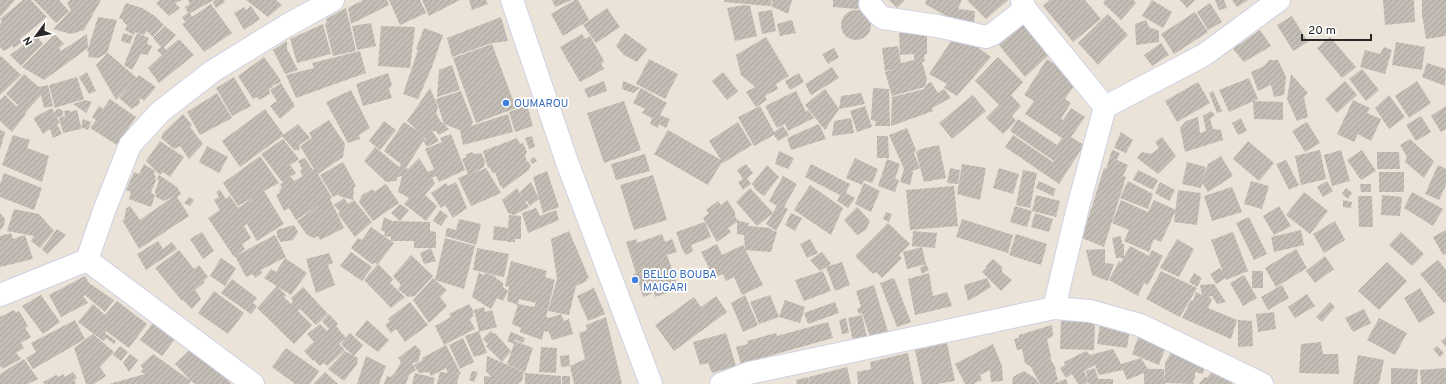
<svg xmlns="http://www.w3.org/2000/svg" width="1446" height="384" font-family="Overpass,sans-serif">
<defs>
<pattern id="building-hatch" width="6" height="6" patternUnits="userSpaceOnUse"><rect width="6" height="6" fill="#c3bdb5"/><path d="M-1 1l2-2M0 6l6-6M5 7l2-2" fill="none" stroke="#a8a29c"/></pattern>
</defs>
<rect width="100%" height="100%" fill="#ece3d8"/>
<g fill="url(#building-hatch)">
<path d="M0,0h15l-15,17z"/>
<path d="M23,0h8l16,17 -27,22 1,4 -7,5 -2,-2 -8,5 -4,-4v-23l2,-2 -2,-3z"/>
<path d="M34,0h25l10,11 -13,12z"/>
<path d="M70,0h31l-17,30 -13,4 -18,-5 18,-19 -4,-7z"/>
<path d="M160,0h22l-7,3 5,5 -11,8 -13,-13z"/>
<path d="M188,0h26l-24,13 2,4 19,-13 21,29 -28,19 -22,-28 7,-4 -4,2 -3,-5 6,-4 -3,-6 5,-3z"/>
<path d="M216,0h8l1,2 -9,6 -3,-6z"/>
<path d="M246,0h30l6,5 -14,12z"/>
<path d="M363,0h24l2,5 -38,19 -3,-16z"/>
<path d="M389,0h31l6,13 -26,12z"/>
<path d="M422,0h38l-31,16z"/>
<path d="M469,0h17l2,4 -16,6z"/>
<path d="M552,0h20l-17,7z"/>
<path d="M575,0h3l11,20 -26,16 -12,-22z"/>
<path d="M725,0h47l-2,6 -46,-4z"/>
<path d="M773,0h19l-4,14 -17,-8z"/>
<path d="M833,0h26l-1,9 -25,-2z"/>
<path d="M889,0h16l-8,8z"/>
<path d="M926,0h36l-4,9 17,2 -1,14 -24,-7 -25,-14z"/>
<path d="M967,0h41l-22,19z"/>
<path d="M1050,0h35l16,19 -28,23 -30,-36z"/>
<path d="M1105,0h28l3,3 -15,17 -18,-17z"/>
<path d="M1152,0l20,12 -9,16 -21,-12z"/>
<path d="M1180,0h15l-8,8z"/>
<path d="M1215,0h9l3,8 -8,2z"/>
<path d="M1232,0h16l-11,7z"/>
<path d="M1383,0h31l1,22 -30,3z"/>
<path d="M1422,0h24v36l-20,3 -4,-24z"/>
<path d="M126,3l16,5 13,8 9,9 -11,12 -6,-6 -3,4 -9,-3 -1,3 -9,-5 2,-5 -4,-3v-2l-4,-2z"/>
<path d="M1210,3l12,19 -14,8 -11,-18z"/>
<path d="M744,5l6,1 7,30 -22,5 -8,-33z"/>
<path d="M251,6l9,13 -16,11 -10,-17 10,-6 2,3z"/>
<path d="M346,8l10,43 -23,5 -8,-32 2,-2 -1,-3z"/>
<path d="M607,8l13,19 -24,16 -13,-18z"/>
<circle cx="856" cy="25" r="15"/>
<path d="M772,10l4,21 -14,3 -4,-22z"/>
<path d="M1195,12l13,20 -34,22 -13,-20z"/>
<path d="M1108,14l20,21 -30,30 -20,-22z"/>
<path d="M1292,16l16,26 -15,9 -16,-26z"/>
<path d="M98,17l19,3 -10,33 -9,5 -10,-1 1,-5h-2z"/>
<path d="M501,17l7,24 -16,2 -40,14 -5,-19z"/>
<path d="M1024,19l26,35 -25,23 -26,-32z"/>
<path d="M792,20l4,13 -16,3 -3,-12z"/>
<path d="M1146,20l3,7 10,4v11l-23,3 -1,-21z"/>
<path d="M371,23l5,23 -19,4 -5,-24z"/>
<path d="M323,24l8,30 -34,9 -7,-24z"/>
<path d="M165,26l11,9 -12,12 2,3 13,-11 15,16 -35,28 -11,-15 14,-13 -5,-5 4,-3 -8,-9z"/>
<path d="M381,26l34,1 -5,41 -32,-2z"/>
<path d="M424,28l19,7 -11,32 -14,32 -15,-5 15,-44 -2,-1z"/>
<path d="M1260,30l11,16 -27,16 -11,-13z"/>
<path d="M927,31v23h-2l-1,4 1,3 -3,1 5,17 -2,8 -33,9 -7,-24 10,-3 -10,2 -3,-23 16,-2 3,17 13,-3v-6l-14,1 -1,-22z"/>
<path d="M957,32l34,25 -34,39 -13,-8 3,-4 -18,-10z"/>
<path d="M123,33l10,3 -3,8 -9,-3z"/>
<path d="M137,33l12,5 -2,6 5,2 -4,9 -7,-1 -9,16 -8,-5z"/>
<path d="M625,33l22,16 -10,13 -13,-7 -8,-9z"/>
<path d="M55,34l9,10 -5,4 2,3 26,-17 1,14 -44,32 -22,-13z"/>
<path d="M582,34l3,5 5,-3 14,25 -3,3 3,5 -24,13 -20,-35z"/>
<path d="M36,35l7,9 -22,22 -11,-11z"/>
<path d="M766,37l23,39 -13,8 2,5 -13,7 2,4 -11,7 -10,-15 12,-7 -3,2 -14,-12 -5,-20z"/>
<path d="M1330,37l26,30 -14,11 -25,-30z"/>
<path d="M287,41v8l11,21 -13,4 -12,-24z"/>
<path d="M1396,42l29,5 -3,23 -30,-5z"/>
<path d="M1161,43l8,12 -17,11 -8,-11z"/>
<path d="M492,44l24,64 -40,15 -23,-65z"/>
<path d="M1384,47l8,3 -7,24 -25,-7 5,-17 15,4z"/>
<path d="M834,48l5,9 -11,7 -6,-10z"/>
<path d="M360,51l6,22 -70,25 -10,-23 28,-7 -2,-5z"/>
<path d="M108,53l29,25 2,-3 17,12 -12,14 -3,-3 -2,3 1,2 -4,4 -1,-1 -3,3 -13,-11 14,-16 -17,18 -20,-35z"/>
<path d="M1,56l20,19 -21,20v-38z"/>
<path d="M264,57l16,22 1,3 -9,4 1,1 -4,2 1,5 -11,6 -2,-3 -4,2 -15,-23z"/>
<path d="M998,57l25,25 -12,13 10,11 -9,10 4,5 -13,13 -17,-16 13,-13 -24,-24z"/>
<path d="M649,59l29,15 -13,25 -29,-15z"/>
<path d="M1047,59l31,21 -13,19 6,4 -10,16 2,1 8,-12 14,9 -14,20 13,8 -25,39 -54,-37 8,-12 40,27 1,-1 -44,-30 8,-12 39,26 5,-7 -37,-24 9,-13 -10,-6z"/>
<path d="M1269,60h9l8,17 -2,18 -10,2 -3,-12 -13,6 -7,-19 13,-6z"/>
<path d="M1427,63l19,6 -1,17 -23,-9z"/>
<path d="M452,65l8,25 -23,7 2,-27z"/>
<path d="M832,67l7,11 -28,17 -6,-11z"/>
<path d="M1362,69l17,21 -13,11 -17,-22z"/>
<path d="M87,72l9,19 -7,3 -10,-17z"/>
<path d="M723,72l15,19 -11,9 -15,-19z"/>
<path d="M388,73l4,12 -3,4 3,9 -29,8 -7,-22z"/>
<path d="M799,73l5,9 -14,8 -5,-9z"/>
<path d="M24,74l16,14 -1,-1 9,-2 5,21 -9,2 -3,-13 -16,18 1,1 -14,18 -12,-11v-21l5,-5 11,11 2,-1 -12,-11z"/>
<path d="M1291,74l17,19 -4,4 4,20 -11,4 -10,-22z"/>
<path d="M77,77l7,22 -29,9 -6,-23z"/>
<path d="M234,77l17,29 -19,10 -16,-28z"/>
<path d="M1249,78l9,21 -29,13 -10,-22z"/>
<path d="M604,81l3,10 -19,7 -4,-9z"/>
<path d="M623,81l17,7 -7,5 -11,-4z"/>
<path d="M1345,81l12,14 -20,18 -12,-14z"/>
<path d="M1417,81l14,22 -22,15 -14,-22z"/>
<path d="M931,82l7,11 6,-4 7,9 -19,10 1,3 -42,15 1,-29 32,-8 4,-6z"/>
<path d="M1198,82l12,21 -33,19 -12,-21z"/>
<path d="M281,83l14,23 -15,13 -10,-13 7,-5 -7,-11z"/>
<path d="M430,88l8,19 -2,6 5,9 2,1 6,6 -10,6 -3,-4h-4l7,10 -12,6 -4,-6 3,-2 -1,-1 -19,30 2,1 11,-11 9,14 6,-3 -9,-20 17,-7 -2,-4 11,-4 14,36 -26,12 -3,-6 -4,2 3,5 -10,12 12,11 -11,15 -22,-17 5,-6 -11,-6 4,-16 -4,1 -2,4 -10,1 -22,-21 11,-14 24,20 2,-3 -17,-13 20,-29 14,9 -11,-10z"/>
<path d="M641,88l26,15 -7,12 10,4 -4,9 -7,-4 -1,4 -8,-4 2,-6 -10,-5 3,-4 -12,-6z"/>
<path d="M873,88l16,1 1,37h-15l1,-5 -5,-1z"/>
<path d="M825,89l14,20 -14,21 -20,-25z"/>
<path d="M351,90l19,38 -11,7 1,4 -12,4 -22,-41z"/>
<path d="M461,91l12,31 -2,4 37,-12 5,18 -50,13 -3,-15 -16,-6 -8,-25z"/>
<path d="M796,91l10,21 2,-2 6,8 -26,13 -3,-7 -8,4 -12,-22z"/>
<path d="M1213,91l9,20 -5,2 -8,-20z"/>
<path d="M217,93l15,25 -32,17 -13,-23z"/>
<path d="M861,93l4,11 -26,5 2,-13z"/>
<path d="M973,95l13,16 -34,28 -13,-16z"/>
<path d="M1389,95l16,22 -16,12 -14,-21z"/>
<path d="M110,99l26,18 -19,28 -27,-17 6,-8 -4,-3 7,-11 4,3z"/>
<path d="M85,100l7,2 -6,11 -13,-9z"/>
<path d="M1353,100l17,8 -3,5 14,6 -10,22 -13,-7 -4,8 -17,-8z"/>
<path d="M624,101l17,49 -37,13 -17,-50z"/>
<path d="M1253,101l30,1v18l-29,-1z"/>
<path d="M527,105l6,21 -18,6 -6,-20z"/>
<path d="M760,106l14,26 9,-6 6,9 -11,6 -4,-6 -20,11 -16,-29z"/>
<path d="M865,106l7,21 -15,5 -7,-21z"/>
<path d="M1446,106v23l-5,3 -10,-16z"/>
<path d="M52,108l8,15 -3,1 5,10 -9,4 -3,-9 -7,5 -9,-15 1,-2z"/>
<circle cx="59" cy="113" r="4"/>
<path d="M265,109l19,26 -44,32 -18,-26z"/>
<path d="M69,110l1,2 7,-2 4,17 2,-8 8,3 -3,8 -7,-3v2l-18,4 -4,-15 6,-2 -1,-5z"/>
<path d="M1211,111l4,4 -5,4 3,10 8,1 2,10 -38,12 -5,-24 6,-7 12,-4 2,16 6,-2 -3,-15z"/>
<path d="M183,114l9,11 -2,2 13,17 -14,15 -9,-13 -6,3 -13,-11 2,-5z"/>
<path d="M1421,116l10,16 -15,9 -10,-16z"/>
<path d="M851,118l3,15 -22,3 2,-15z"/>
<path d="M1241,118l6,13 -9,4 -6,-12z"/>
<path d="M329,120l16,24 -2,13 -25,17 14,24 -2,1 14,29 -24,12 -2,-4 -4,2 -7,-3 -10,-14 23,-16 -24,15 -7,-12 -5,3 -8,-16 4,-2 -1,-3 3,-2 -2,-4 3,-1 -22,-29 22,-15 16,20 -9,6 6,8 -9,6 4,-2 3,4 9,-5 -3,-5 2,-2 -4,-8 7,-3 8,12 1,-1 -14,-23 12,-8 -3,-5z"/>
<path d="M384,121l12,9 -16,20 -11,-9z"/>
<path d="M738,122l14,23 -29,18 -1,-1 -14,23 -54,-31 14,-24 53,30 -12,-19z"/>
<path d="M1307,122l13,21 -15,9 -13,-21z"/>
<path d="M298,124l12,14 -11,7 1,4 -2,2 -2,-2 -1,2 -13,-15z"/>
<path d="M819,124l7,15 -35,11 -4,-12z"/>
<path d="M907,128l9,22 -2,3 6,15 -8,3 1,1 -3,13 -10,-3 4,-13 -15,-34z"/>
<path d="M0,130l5,2 -5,18z"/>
<path d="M1121,132l12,8 -7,13 -12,-5z"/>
<path d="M13,135l17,5 -3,8 22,8 -7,26 -40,-17z"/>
<path d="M532,136l3,11 -6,2 -4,-11z"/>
<path d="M877,136h11l1,22h-12z"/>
<path d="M1162,137l14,19 -18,18 -21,-16 5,-6 9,2 8,-6 -4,-6z"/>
<path d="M517,138l3,6 3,-1 4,9 -2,3 2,7 1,-1 3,5 -2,2v2l-26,19 -1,-3h-2l-5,-14 -3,1 -2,-6 -2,1 -5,-17z"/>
<path d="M1410,139l24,22 -10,17 -19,-16 2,-5 -7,-12z"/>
<path d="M160,141l24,16 -14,20 -7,-5 -3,3 -14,-14z"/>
<path d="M1248,141l26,22 -15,18 -26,-22z"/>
<path d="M939,145l7,33 -22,4 -8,-30 5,-3z"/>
<path d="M207,146l21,11 -9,16 -20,-11z"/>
<path d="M1112,150l8,3 -3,7 11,5 -5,11 3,1 -22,70 -22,-9 22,-70 2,1z"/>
<path d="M1320,150l6,29 -25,6 -6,-29z"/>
<path d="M1341,150l9,31 -18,5 -8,-31z"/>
<path d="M1362,150l14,21 -15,9 -14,-20z"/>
<path d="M779,151l15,7 -6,11 -13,-5z"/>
<path d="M472,152l2,2 7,-1 4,8 -1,6 -11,6 13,-5 15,25 -30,13 -13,-28 10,-4 -6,-15 5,-2 -2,-2z"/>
<path d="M1377,152h22l1,17h-23z"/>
<path d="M645,154l5,17 -34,9 -5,-16z"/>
<path d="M260,156l19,27 -15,8 20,33 -27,17 -10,-17 -3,2 7,12 -9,6 3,5 -11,8 -26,-39 12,-8 -6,-10 5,-3 -3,-5 4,-2 6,9 4,-3 8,12 16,-11 -16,9 -15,-23z"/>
<path d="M1221,156l12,20 -25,16 -6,-9 6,-19z"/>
<path d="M534,157l3,4 -5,3 -2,-4z"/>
<path d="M855,158l23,11 -6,14 -8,-3 -2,5 -16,-7z"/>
<path d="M887,159l13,5 -5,15 4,1 -4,12 -17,-6z"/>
<path d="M1286,160l13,25 -10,5 -13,-26z"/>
<path d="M343,162l13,24 -2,1 -1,13 -14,-4v-2l-6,3 -13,-22z"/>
<path d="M1187,162l19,5 -5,21 -19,-4z"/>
<path d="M144,164l11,7 -1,4 2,1 -1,2 1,2 -5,12 4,4 -4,11 -22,-8 2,-7 -5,-2 8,-18 5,2z"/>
<path d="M746,164l7,9 -6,5 4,6 -8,6 -5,-8 5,-3 -6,-9z"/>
<path d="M811,164l39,20 -4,9 9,5 -7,10 -11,-7 3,-6 -35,-18z"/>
<path d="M962,164l24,4 -6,32 -23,-6z"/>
<path d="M767,165l12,12 -15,19 -7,-5 -5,-7z"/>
<path d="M1438,165l8,4v16l-7,15 -14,-6z"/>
<path d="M950,168l10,2 -2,14 -11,-1z"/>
<path d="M999,168l20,6 -6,20 -20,-6z"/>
<path d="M1023,170l14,3 -7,35 -14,-3z"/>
<path d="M1138,170l20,10 -5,10 -20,-10z"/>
<path d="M547,171l12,36 -16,6 -10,-36z"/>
<rect x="1379" y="172" width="25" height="20"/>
<path d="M4,173l38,15 -8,22 -34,-13v-13z"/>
<path d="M159,175l18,12 4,7 -4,3 12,19 -50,33 -17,-29h2l2,-11 4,-3 10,14 34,-24 -10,5 -8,-4 -1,-6 4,-10 -2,-2z"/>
<path d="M653,175l14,45 -33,10 -14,-45z"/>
<path d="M783,176l14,8 -13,23 4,2 -12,22 -10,-7 11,-18 -8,-5z"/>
<path d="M1039,181l17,8 -3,7 -17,-8z"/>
<path d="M1128,181l25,13 -5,15 -28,-11z"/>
<path d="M1251,181l18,5 -7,23 -18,-5z"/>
<path d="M1327,181l6,10 -10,6 -6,-10z"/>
<path d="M456,182l11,26 -14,10 -8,-13 -4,3 -10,-15 15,-10 2,3z"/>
<path d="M531,182l8,17 -9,7 -3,-5h-2l4,6 -15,8 -6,-2 -6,-13 15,-12 5,9 -2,-5z"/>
<path d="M1160,182l15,8 -6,11 -14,-8z"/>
<path d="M864,183l16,8 -9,21 -16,-8z"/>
<path d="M386,184l13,19 -26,18 -14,-19 3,-7 11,-6 1,3z"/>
<path d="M1360,184h11v8h-10z"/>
<path d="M810,185l33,23 -12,27 -37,-25z"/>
<path d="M954,186l4,40 -48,4 -4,-40z"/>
<path d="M1232,187l10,25 -30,9 -8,-25z"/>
<path d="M750,188l23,25 -16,13 -21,-24z"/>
<path d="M1346,188l6,5 -4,6 -6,-5z"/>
<path d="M1178,190l23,3 -4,32 -23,-3z"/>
<path d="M1304,192l24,19 -18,23 -24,-19z"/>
<path d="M1412,192l31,17 -10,17 -29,-18z"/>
<path d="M1036,195l24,6 -4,16 -24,-6z"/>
<path d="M1382,195l20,2 -2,19 -19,-1z"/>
<path d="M1358,196h14l1,31h-14z"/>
<path d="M189,197l5,3 -4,6 -6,-3z"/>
<path d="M344,198l4,6 6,-4 18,22 -17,15 -17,-23 2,-2 -6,-7z"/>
<path d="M727,200l8,12v5l4,4 10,2 -1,3 22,2 2,2 5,2 -6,20 -26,-2 -1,-15 -7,-1v-12l-9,6 3,4 -14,10 -14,-24 6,-5 -3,-3 12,-9 3,4z"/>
<path d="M1121,200l27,12 6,-12 22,10 -15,32 -7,-3 -5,13 -25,-11 5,-11 -17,-7z"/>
<path d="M1343,200l9,2 -1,6 -8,-1z"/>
<path d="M400,204l9,6 -9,11 -9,-8z"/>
<path d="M1015,206l17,5 -5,16 -17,-5z"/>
<path d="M1279,206l12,20 -17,9 -11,-19z"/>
<path d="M857,207l13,14 -4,9 -9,5 -13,-15z"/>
<path d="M536,208l4,8 16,-6 3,10 -31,13 -6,-20z"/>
<path d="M14,209l25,5 15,17 -14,17 -9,-7 3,-5 -27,-5z"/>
<path d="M440,210l8,6 -7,10 -8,-5z"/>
<path d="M886,212l6,2 -3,8 -6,-3z"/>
<path d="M0,213l5,6 -1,6 -4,5z"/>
<path d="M791,213l11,5 -7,13 -10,-6z"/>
<path d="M1035,213l18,6 -4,13 -18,-5z"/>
<path d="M509,215l12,1v23h-6v3h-8z"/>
<path d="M384,217l8,4 38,1v9l6,1v16h-5l5,13 -12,3 -4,-11 11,-5h-17v-7h-23v-4l-7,-1 1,-4 -4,-2z"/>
<path d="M1249,217l18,37 -13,6 -18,-37z"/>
<path d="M459,219l22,5 -5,21 -31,-9 2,-8 9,2z"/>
<path d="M962,219l51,16 -5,18 -52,-16z"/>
<path d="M1335,221l10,19 -21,13 -11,-19z"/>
<path d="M705,222l6,15 -20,8 2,6 -7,4 -4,-6 -6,-17z"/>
<path d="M888,223l22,21 -11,11 3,3 -20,20 -6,-6 -3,2 -18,-18z"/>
<path d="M294,225l4,7 -5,8 -12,2 -4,-5v-7z"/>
<path d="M494,226l14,2 -1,13 -14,-1z"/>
<path d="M371,227l23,16 -16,21 -4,-1 -2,1 -21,-16 7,-10 4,2z"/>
<path d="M57,229l9,6 -19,19 -5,-5z"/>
<path d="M1301,230l3,15 -30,7 -3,-15z"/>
<path d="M1446,230v23l-3,2 -10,-18z"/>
<path d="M569,231l20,47 -3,1 1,2 -11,5 -7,29 -21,-4 9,-32 -6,-40z"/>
<path d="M913,231l24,2 -2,15 -23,-2z"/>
<path d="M202,232l12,19 -11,8 -13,-20z"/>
<path d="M1233,232l15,39 -22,9v-2l-10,6 -6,-10 10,-6 3,4 -12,-32z"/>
<path d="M1401,232l23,22 -12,12 -23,-21z"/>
<path d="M11,233l2,6 12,-4 8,24 -33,8v-31z"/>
<path d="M662,234l3,8 7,-3 5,13 -10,3 12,34 -24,8 -1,-4 -11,4 -5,-17 -3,1 -2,-7 3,-1 -10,-31 10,-3 1,4z"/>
<path d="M1016,234l31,10 -6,21 -32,-10z"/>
<path d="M275,235l11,22 -25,13 1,3 -7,5 -2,-4 -7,3 -11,-21z"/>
<path d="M1121,236l1,8h2v13l6,-11 19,10 3,-6 11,6 -15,29 -4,-2 -6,13 -29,-16 10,-19 2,2 2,-5h-7l-4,-20z"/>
<path d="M445,238l30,8 -11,43 -29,-9 12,10 -7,7 7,9 -18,17 -16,-23 20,-22 2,2z"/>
<path d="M810,239l8,14 -11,5 -7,-14z"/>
<path d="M1177,239l17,10 -15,28 -19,-9z"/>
<path d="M158,241l5,8 9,-7 5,7 -31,21 -9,-16z"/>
<path d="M717,244l5,11 21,-10 20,40 -21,10 -8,-18 -8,4 -3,-7 -9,4 -13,-26z"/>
<path d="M922,247l4,17 -19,5 -4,-17z"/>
<path d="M477,248l32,6 -5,23 -31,-7z"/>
<path d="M1105,249v14l9,1 -6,17 -16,-6 -6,-25z"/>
<path d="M1296,249l11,19 -31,19 -11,-19z"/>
<path d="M179,250l15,19 5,-4 9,12 -5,4 2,1 -10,8 6,9 -9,10 -9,-9 -1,1 -27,-33z"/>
<path d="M351,252l21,15 -10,14 -22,-15z"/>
<path d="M822,252l9,12 -11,7 -10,-11z"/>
<path d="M329,253l4,10 -5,2 7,20 -19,8 -10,-34z"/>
<path d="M411,255l22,21 -18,20 -7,1 -10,-8 3,-4 -8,-9z"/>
<path d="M1325,256l9,13 -19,14 -9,-12z"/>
<path d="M221,258l15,10 -11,18 -15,-10z"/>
<path d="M285,258l22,15 -16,22 -27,-17 7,-9 5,3z"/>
<path d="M993,259l9,8v5l10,8 -11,11 -19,-19 5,-5h-2z"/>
<path d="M1438,260l8,10v31l-2,2 -24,-29z"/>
<path d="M511,261l36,10 -2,6 10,3 -9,37 3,1 12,-4 3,7 5,-2 4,15 -21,6 -4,-10v2l-4,-1 -2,9 -22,-8 1,-4 -9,-4 6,-20 16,3 2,-4 -17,-4 -1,6 -11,-4 2,-14 -4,-1z"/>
<path d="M842,262l8,23 -15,6 -9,-24z"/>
<path d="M1387,262l20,19 -28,29 -21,-19z"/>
<path d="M378,264l15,15 -3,4 15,14 -14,11 -27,-28z"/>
<path d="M926,264l3,6 -7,4 -2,-6z"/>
<path d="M823,271l8,20 -27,10 -9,-21z"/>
<path d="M1161,271l36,17 -17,29 -34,-18z"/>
<rect x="1252" y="271" width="11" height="17"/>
<path d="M479,272l5,4v-3l11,3 1,2 7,5v4l5,4 -5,10 -6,-3 -6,11 -19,-12z"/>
<path d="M929,273l4,23 14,-4 5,14 -37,9 -7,-36z"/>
<path d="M1194,273l8,5 -5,9 -8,-5z"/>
<path d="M1244,275l13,23 -14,8 -13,-23z"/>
<path d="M85,276l4,7 25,17 -9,12 -20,-17 -2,1 5,7 -27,14 -12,-22z"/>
<path d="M894,278l17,44 -14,5 -17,-44z"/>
<path d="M987,278l4,9 -23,14 -4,-16z"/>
<path d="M232,279l25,19 -4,5 4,3 -6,8 -30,-21z"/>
<path d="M1214,284l12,18 -9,2 -5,-8 -4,1 4,2 -4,9 29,12 -6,19 -49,-21 9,-18 2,1 3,-9 6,3 -2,-10z"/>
<path d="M874,285l14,47 -18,5 -8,-24 -3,1 -2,-5 4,-2 -5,-16z"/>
<path d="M1282,285l7,13 -21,12 -7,-13z"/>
<path d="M277,286l9,9 -2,2 7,7 2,-3 -2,-3 12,-11 25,27 -12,11 -16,-16 -2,2 14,14 -18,19 -37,-36z"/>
<path d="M594,288l11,26 -17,7 -11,-25z"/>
<path d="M1420,288l15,25 -16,10 -15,-25z"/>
<path d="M214,291l30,22 -16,21 -30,-21z"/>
<path d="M1307,294l8,12 -20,12 -7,-11z"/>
<path d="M41,295l19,27 -17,12 -21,-28z"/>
<path d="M745,295l13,30 -15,7 -12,-29z"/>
<path d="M770,295l9,22 -20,7 -9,-22z"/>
<path d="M716,296l11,16 -53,39 -19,-26 39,-28 7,10z"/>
<path d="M785,300l20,7 -5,16 -21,-6z"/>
<path d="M117,301l30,23 -18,24 -23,-17 -1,2 11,8 -2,3 -8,-6 -3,3 -25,-19 15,-18 12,11z"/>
<path d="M410,302l18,23 -23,17 -9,-13 -5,4 -6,-8 5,-4 -2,-2z"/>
<path d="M835,302l4,11 -31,11 -4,-11z"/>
<path d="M1330,302l5,5 -13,15 -6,-5z"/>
<path d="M469,304l5,8 -2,2 2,1 -4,5 5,9 -31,16 -9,-19 16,-9 -2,-3z"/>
<path d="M484,307l1,5 7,-2 5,17 -18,5 8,21 -13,4 -9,-21 14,-5 -5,-21z"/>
<path d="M1364,309l7,14 -18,9 -8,-14z"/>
<path d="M14,310l2,3 3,-2 9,15 -3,2 6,9 -10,6 3,5 -8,5 5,6 -19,10 -2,-4v-48z"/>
<path d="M1274,312l2,17 -18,3 -2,-18z"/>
<path d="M329,314l9,10 -2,2 10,12 -7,6 6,6 -18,16 -3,-3 -4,3 -6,-6 -1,1 -9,-10 10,-9 -7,-8 13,-10 7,7 2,-2 -7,-8z"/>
<path d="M862,315l5,22 -14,4 -5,-23z"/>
<path d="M606,317l16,67h-48l-4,-18 15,-7 -6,-26 8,-3 -1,-5z"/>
<path d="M846,318l3,15 -7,1 -3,-14z"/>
<path d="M1379,318l28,15 -12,22 -28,-15z"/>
<path d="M75,320l10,19 -52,30 -7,-11 10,-6 -5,-9z"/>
<path d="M367,320l22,20 -11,12 -23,-17z"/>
<path d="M1238,320l14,1 1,25 -15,1z"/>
<path d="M1061,321l34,1 -1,28 -34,-1z"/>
<path d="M828,322l5,16 -92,26 -5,-17 12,-3 -1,-3 29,-8 1,3z"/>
<path d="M153,323l23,15 -14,18 -22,-16z"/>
<path d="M1052,325l1,11 -6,3 4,18 -1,1 6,11 -1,1 3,10 -3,2v1l11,-4 2,5h-28l-9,-17 -6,-4 -3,-14 -5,1 -3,-11 5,-1v-3z"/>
<path d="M1100,325l30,4 -3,19 -30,-4z"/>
<path d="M491,331l3,3 1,-1 16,18 -9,11 -16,-16 2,-2 -5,-5z"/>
<path d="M511,332l14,6 -2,5 -7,-3v-2l-2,6 -7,-3z"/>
<path d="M350,333l13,12 -9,11 -8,-7 2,-2 -2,2 -5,-5z"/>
<path d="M726,333l10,33 -24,7 -4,-10 -8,2 -7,-23z"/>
<path d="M93,334l21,18 -14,15 6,9 -12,8h-8l-12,-36z"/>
<path d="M1139,335l27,11 -7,19 -27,-11z"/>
<path d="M1446,337v10l-5,-6z"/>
<path d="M463,338l11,24 -14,7 -11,-24z"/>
<path d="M515,341l18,7 -8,24 -18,-8z"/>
<path d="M1321,342l2,12h15l1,20 -40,-1 2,-29z"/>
<path d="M947,343l8,38 -18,3h-15l-7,-34z"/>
<path d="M993,344l9,22 1,15 -12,1 -1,-12 -10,5 2,5 -9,4h-8l-10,-20z"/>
<path d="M195,345l36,39h-36l-4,-3 -2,3h-80l36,-10 -4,-2 2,-4 -3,-2 13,-12 38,27 -16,-17z"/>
<path d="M415,345l6,6 -3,11 -6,1 4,7 -7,5 -3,9h-22l3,-8 4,1 4,-4 6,-11 -3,-4z"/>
<path d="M446,345l15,29 -13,-1 -2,-5 -15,8 -2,-4 -10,1 -5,-8 9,-5 -1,-2z"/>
<path d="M120,346l8,6 -7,9 -8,-6z"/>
<path d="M1437,346l7,7 -4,4 -7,-8z"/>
<path d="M541,347l16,1 -1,25 -17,-1z"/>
<path d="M286,348l33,23 -9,13h-15l-23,-17z"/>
<path d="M1113,349l8,15 20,-6 7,11h16l1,15h-21v-11l-17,7 -4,-10 -24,5 -4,-10 -11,6 4,9 -2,-9 9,-3 3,11h15v5h-24l-1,-2 -2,2h-8l-6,-10 -6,4 -6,-10 5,-3 -1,-3 22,-11 4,4z"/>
<path d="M1173,349l33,14 -3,11 -8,-2v7l-2,1 1,4 -29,-1v-20z"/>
<path d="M345,351l13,7 -1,6 -13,17 -16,-12z"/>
<path d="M908,353l6,31h-56l-1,-12 14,-3 -1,-7z"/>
<path d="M130,354l8,6 -9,12 -6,-9z"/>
<path d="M569,355l1,11 -9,1 -1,-11z"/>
<path d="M1358,355l26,5 -5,24h-26z"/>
<path d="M366,356l20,10 -7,18h-22z"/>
<path d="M487,356l37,16 -2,9 -4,3h-34v-8l7,1 -5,-6z"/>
<path d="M24,359l14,20 -10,5h-28v-10z"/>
<path d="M847,367l4,17h-41l-1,-7z"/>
<path d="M1216,367l19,13 -4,4h-32l6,-7 2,1z"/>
<path d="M1391,368l27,1 -1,15h-26z"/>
<path d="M1446,368v16h-25l-1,-14z"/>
<path d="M472,371l6,1 -4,10 -5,-2z"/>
<path d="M1024,371l12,8 3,5h-27l1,-7z"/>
<path d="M73,372l4,6 -3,2 2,4h-32l-1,-2 13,-7 3,2 4,-3 2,3z"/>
<path d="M325,372l13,12h-25z"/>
<path d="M440,372l19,2 -2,10h-20z"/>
<path d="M415,373l20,5 -2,6h-21z"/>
<path d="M525,373l36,3v8h-36z"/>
<rect x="562" y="376" width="8" height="8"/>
<path d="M808,377l2,7h-13l-1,-4z"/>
</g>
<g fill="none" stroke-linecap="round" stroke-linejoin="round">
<defs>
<g id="street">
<path d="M1022,0l3,9 80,98"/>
<path d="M870,4l8,10 5,4 54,8 49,11 7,-3 32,-25"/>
<path d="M87,260l166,124"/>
<path d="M0,295l87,-35 17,-49 26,-66 30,-33 53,-41 73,-45 47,-26"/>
<path d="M1054,308l24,-101 27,-100 99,-52 75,-55"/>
<path d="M721,384l28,-11 305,-65 36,3 50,14 122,59"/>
</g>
<path id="secondary" d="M512,0l55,162 84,222"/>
</defs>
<use href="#street" stroke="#cdd1e3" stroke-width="24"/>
<use href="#secondary" stroke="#cdd1e3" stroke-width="24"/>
<use href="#street" stroke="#fff" stroke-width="22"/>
<use href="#secondary" stroke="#fff" stroke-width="22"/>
</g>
<g fill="#3f7fe0" stroke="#fff" stroke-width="1.5">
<circle cx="506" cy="103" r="4"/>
<circle cx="635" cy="280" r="4"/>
</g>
<g text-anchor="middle" stroke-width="3.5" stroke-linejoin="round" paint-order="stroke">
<g font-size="11" fill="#366cbe" stroke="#fff" text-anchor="start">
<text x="514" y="107">OUMAROU</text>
<text x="643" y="278">BELLO BOUBA<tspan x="643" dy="13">MAIGARI</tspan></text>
</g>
</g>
<g transform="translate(36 36) rotate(238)" stroke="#ffffff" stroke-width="3" paint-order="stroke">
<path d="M0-3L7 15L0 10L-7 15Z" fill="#282828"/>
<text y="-6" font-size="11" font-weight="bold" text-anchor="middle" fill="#282828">N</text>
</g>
<path d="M1302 34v6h69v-6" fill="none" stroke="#282828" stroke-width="2"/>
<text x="1308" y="34" font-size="12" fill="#282828" stroke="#ffffff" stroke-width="3" paint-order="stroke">20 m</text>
</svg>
